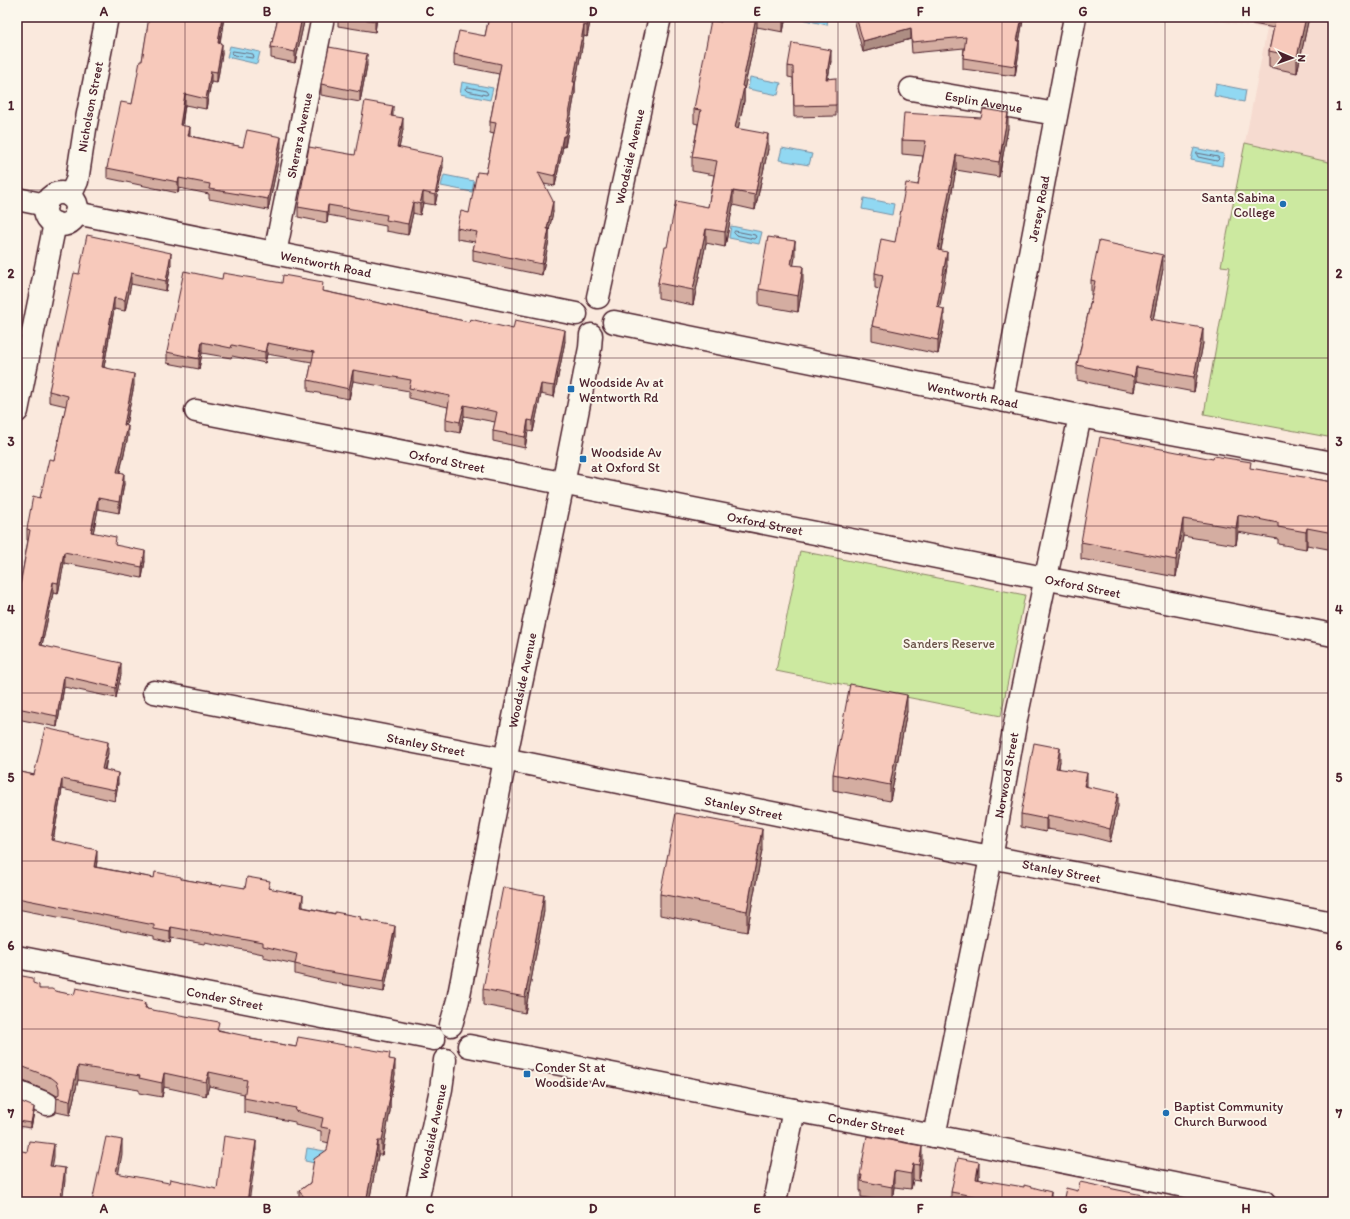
<svg xmlns="http://www.w3.org/2000/svg" width="1350" height="1219" font-family="Itim,sans-serif">
<rect width="100%" height="100%" fill="#fae9dd"/>
<filter id="ink" filterUnits="userSpaceOnUse"><feTurbulence type="fractalNoise" baseFrequency=".025" numOctaves="2"/><feDisplacementMap in="SourceGraphic" scale="8" xChannelSelector="R" yChannelSelector="G"/><feConvolveMatrix kernelMatrix="1 2 1 2 8 2 1 2 1" color-interpolation-filters="sRGB"/></filter>
<g filter="url(#ink)">
<path fill="#f6dbd0" d="M1195,17h138v421l-129,-24 26,-147 -9,-1 46,-237z"/>
<g fill="#cce9a0" stroke="#8b8466">
<path d="M1245,143l88,20v275l-129,-24 26,-147 -9,-1z"/>
<path d="M800,551l225,44 -24,121 -225,-45z"/>
</g>
<g fill="#91d8f2" stroke="#758ea2">
<path d="M797,17h31l-1,8 -30,-7z"/>
<path d="M230,46l30,6 -3,12 -30,-7z"/>
<path d="M750,77l31,6 -3,12 -30,-6z"/>
<path d="M462,82l31,6 -3,12 -30,-6z"/>
<path d="M1216,84l30,6 -2,12 -30,-6z"/>
<path d="M782,148l30,6 -3,11 -30,-5z"/>
<path d="M1194,148l30,6 -2,12 -31,-6z"/>
<path d="M444,175l30,6 -2,11 -31,-6z"/>
<path d="M864,198l30,6 -2,11 -30,-6z"/>
<path d="M731,226l31,6 -3,12 -30,-6z"/>
<path d="M307,1148l24,4 -2,14 -24,-5z"/>
</g>
<g fill="none" stroke-linecap="round" stroke-linejoin="round">
<g stroke="#66697b" stroke-width="1">
<path d="M233,51l20,3 1,3 -2,1 -18,-3 -2,-2z"/>
<path d="M468,87l18,4 2,3 -2,1 -19,-4 -2,-2z"/>
<path d="M1197,153l21,4 1,2 -2,2 -19,-4 -1,-2z"/>
<path d="M735,231l20,4 1,2 -2,2 -18,-4 -2,-2z"/>
</g>
<defs>
<g id="minor">
<path id="s1" d="M911,89l145,25"/>
<circle cx="61" cy="209" r="16"/>
<path id="s2" d="M70,196l7,-15 8,-52 22,-112"/>
<path d="M17,199l29,6"/>
<path id="s3" d="M76,213l500,101"/>
<path id="s4" d="M275,253l48,-236"/>
<path id="s5" d="M598,297l62,-280"/>
<path id="s6" d="M614,322l466,94 253,47"/>
<path id="s7" d="M1002,400l73,-383"/>
<path d="M17,411l38,-188"/>
<path id="s8" d="M196,411l1137,224"/>
<path id="s9" d="M154,692l360,69 461,93 358,69"/>
<path id="s10" d="M17,957l417,82"/>
<path id="s11" d="M451,1025l7,-25 47,-240 58,-276 27,-136 1,-13"/>
<path id="s12" d="M469,1046l325,64 140,26 330,66"/>
<path d="M17,1092l30,12"/>
<path id="s13" d="M934,1136l57,-278 25,-139 64,-303"/>
<path id="s14" d="M417,1202l24,-113 4,-29"/>
<path d="M775,1202l19,-92"/>
</g>
</defs>
<use href="#minor" stroke="#4a1f2b" stroke-width="25"/>
<use href="#minor" stroke="#fbf7ec" stroke-width="22"/>
</g>
<g fill="#d4ada1" stroke="#4a1f2b">
<path d="M145,17h79l-4,26 2,11 -5,29 -6,-1 -5,27 -21,-4 -3,20 8,11 53,11h38l-13,63 -59,-11v-5l-30,-6 -1,5 -71,-15v-10l25,-64 10,-43 7,-41 -4,-1z"/>
<path d="M278,17h27l-10,46 -24,-5v-11z"/>
<path d="M338,17h39l-2,15 -37,-6z"/>
<path d="M489,17h102l-4,20 -3,-1 -9,49v8l-10,54 -2,-1 -8,40 -11,-2 9,28 -4,17v11l-7,35 -69,-14v-11l2,-8 -18,-3v-11l12,-15 17,-40 8,-39 -4,-1v-11l9,-48 -45,-9v-11l31,-18z"/>
<path d="M722,17h64l-3,15 -26,-5 -13,63v11l-6,28 30,20 -13,61 -22,-5 -8,42 -19,-4 -13,62 -35,-7v-15l9,-36 41,-40 6,-32 -22,-4v-14l6,-33 -4,-1v-14l27,-87z"/>
<path d="M855,17h168v3l-4,22v10l-4,24 -52,-7v-11l1,-10 -52,5 -1,-14 -48,13 -8,-29z"/>
<path d="M1216,17h93l-12,56 -28,-6v-16l5,-23z"/>
<path d="M831,61l-3,18 8,26v11l-42,1 -1,-39 -5,-1v-11z"/>
<path d="M367,65l-7,37 -39,-7v-11z"/>
<path d="M393,116l10,13 -4,19 44,19 -8,38 -12,-2 -3,12 -7,-2 -5,22 -22,-4v-5l-58,-11 -1,8 -29,-6v-10l57,-52z"/>
<path d="M1008,128l-9,49 -43,-7 -15,80 6,16 -8,42 5,15 -6,31 -66,-14v-14l8,-37 -5,-1v-15l20,-31 23,-57 5,-29 -21,-2v-14z"/>
<path d="M795,257l-2,8 10,17 -5,30 -39,-7v-16z"/>
<path d="M171,264l-5,27 -35,-7 -6,27 -11,-2 -10,58 30,18 -8,40 2,11 -8,36 4,12 -5,29 -21,-4 -5,24 52,28 -3,17 -78,-15 -6,31 -5,-1 -11,52 79,29 -5,24 -52,-11 -7,40 -40,-8v-129l2,1 9,-51h-1v-11l13,-31 14,-38 12,-54 -17,-4v-11l30,-117z"/>
<path d="M1163,269l-10,51 50,23 -9,49 -58,-11 -2,11 -57,-12v-15l15,-70h-1v-15z"/>
<path d="M222,279l101,12 146,31 96,19 -11,56 -13,-3 -8,38 -5,-1 -3,17 -32,-7v-10l2,-9 -31,-6 -4,17 -14,-3v-11l2,-12 -39,-9v-7l-56,-10 -4,18 -41,-8v-11l4,-18 -45,-8 -2,9 -33,-7 -1,2 -29,-5 -3,16 -32,-6v-11z"/>
<path d="M1251,469l82,13v68l-26,-5 -1,4 -28,-5v-5l-40,-7 -2,13 -53,-9 -7,41 -95,-18v-17z"/>
<path d="M907,711l-17,90 -57,-11v-16z"/>
<path d="M108,753l-3,17 13,13 -3,18 -53,-12 -9,52 44,20 -1,6 58,11 27,1 40,7 24,2h25l33,18v1l58,12 34,17 -11,56 -60,-11 -29,-7v-10l-32,-7v-3l-58,-12 -1,2 -33,-6 -1,5 -16,-4v-3l-137,-27v-138l17,4z"/>
<path d="M1060,761l-1,7 59,38 -8,36 -26,-7 -37,-6 -1,3 -25,-5v-13z"/>
<path d="M762,850l-15,82 -87,-17v-21z"/>
<path d="M544,911l-19,102 -42,-8v-16z"/>
<path d="M17,975l22,14 35,6 71,10 2,4 104,30 45,8 94,12 5,15 -5,27v10l-8,44h-4l-9,47h-70v-11l11,-8 17,-33 2,-7 -8,-2v-10l-26,-6v-3l-51,-10v-18l-35,-8 -3,10 -42,-9 -2,10 -23,-4v-3l-61,-10 -8,35 -14,-3 1,-16 -5,-3 -31,-13h-4z"/>
<path d="M17,1103l17,9 -3,16 -14,-2z"/>
<path d="M922,1162l-3,19 -6,-1 -2,9 -17,-2 -2,15 -31,-5v-6h-1v-16z"/>
<path d="M979,1175v4l72,23h-100v-10z"/>
</g>
<g fill="#ad8d83" stroke="#4a1f2b">
<path d="M222,17h2l-6,36v-10z"/>
<path d="M302,17h3l-10,46v-11z"/>
<path d="M376,17h1l-2,15v-11z"/>
<path d="M589,17h2l-4,20v-11z"/>
<path d="M756,17h1v10l-13,63v11l-9,42v-15l7,-42z"/>
<path d="M783,17h3l-3,15z"/>
<path d="M1022,17h1v3l-4,22v10l-4,24 2,-35z"/>
<path d="M1306,17h3l-12,56v-16z"/>
<path d="M584,25v11l-9,49v8l-10,54v-11l8,-54z"/>
<path d="M911,28v11l-48,13v-11z"/>
<path d="M222,44v10l-5,29v-11z"/>
<path d="M831,50v11l-5,28v-10z"/>
<path d="M367,54v11l-7,37v-10z"/>
<path d="M211,71v11l-5,27v-10z"/>
<path d="M185,94v11l-5,30v-10z"/>
<path d="M393,106v11l-2,-1z"/>
<path d="M1008,113v15l-9,49v-15z"/>
<path d="M403,118v11l-6,29v-11z"/>
<path d="M190,127v11l-2,-2z"/>
<path d="M768,134v15l-13,61v-15z"/>
<path d="M563,136v10l-8,40v-10z"/>
<path d="M281,137v10l-13,63v-11z"/>
<path d="M956,155v15l-18,94v-14z"/>
<path d="M443,157v10l-8,38v-10z"/>
<path d="M179,178v10l-1,5v-11z"/>
<path d="M733,191v14l-8,42v-15z"/>
<path d="M423,192v11l-3,12v-11z"/>
<path d="M553,201v11l-6,28v-11z"/>
<path d="M413,202v11l-5,22v-11z"/>
<path d="M328,205v10l-1,8v-11z"/>
<path d="M549,229v11l-7,35v-11z"/>
<path d="M706,229v14l-13,62v-15z"/>
<path d="M795,241v16l-4,24v-16z"/>
<path d="M947,252v14l-10,56v-15z"/>
<path d="M171,253v11l-5,27v-10z"/>
<path d="M1163,255v14l-13,65v-15z"/>
<path d="M803,266v16l-5,30v-16z"/>
<path d="M131,273v11l-6,27v-11z"/>
<path d="M114,298v11l-12,69v-11z"/>
<path d="M944,309v14l-6,31v-14z"/>
<path d="M1203,328v15l-9,49v-15z"/>
<path d="M565,330v11l-11,56v-11z"/>
<path d="M202,342v11l-3,16v-10z"/>
<path d="M267,343v11l-2,9v-11z"/>
<path d="M1136,367v14l-2,11v-15z"/>
<path d="M353,370v11l-4,18v-10z"/>
<path d="M134,374v11l-10,50v-10z"/>
<path d="M541,384v10l-8,38v-11z"/>
<path d="M464,405v11l-4,17v-11z"/>
<path d="M528,420v11l-3,17v-11z"/>
<path d="M128,426v10l-11,47v-11z"/>
<path d="M124,473v11l-5,29v-11z"/>
<path d="M98,498v11l-7,34v-11z"/>
<path d="M1238,515v17l-2,13v-17z"/>
<path d="M1183,519v17l-7,41v-17z"/>
<path d="M1307,528v17l-1,4v-17z"/>
<path d="M145,551v10l-3,17v-11z"/>
<path d="M64,552v11l-6,31v-11z"/>
<path d="M53,582v11l-13,62v-10z"/>
<path d="M121,663v11l-5,24v-10z"/>
<path d="M64,676v11l-7,40v-11z"/>
<path d="M907,695v16l-17,90v-16z"/>
<path d="M108,742v11l-6,27v-11z"/>
<path d="M1060,748v13l-4,20v-13z"/>
<path d="M118,773v10l-3,18v-11z"/>
<path d="M1087,773v13h-3z"/>
<path d="M62,779v10l-11,62v-11z"/>
<path d="M1118,793v13l-8,36v-13z"/>
<path d="M1047,815v14l-1,3v-13z"/>
<path d="M762,829v21l-15,82v-21z"/>
<path d="M97,850v11l-3,17v-11z"/>
<path d="M303,895v11l-2,11v-10z"/>
<path d="M544,895v16l-19,102v-16z"/>
<path d="M395,926v10l-11,56v-11z"/>
<path d="M171,927v11l-1,5v-11z"/>
<path d="M395,1060v14l-5,27v10l-8,44v-14z"/>
<path d="M78,1066v14l-8,35v-14z"/>
<path d="M209,1072v14l-3,10v-14z"/>
<path d="M164,1073v14l-2,10v-14z"/>
<path d="M34,1107v5l-3,16v-5z"/>
<path d="M122,1140v14l-6,33v-14z"/>
<path d="M256,1141v14l-7,47h-2z"/>
<path d="M378,1141v14l-9,47h-3z"/>
<path d="M54,1144v13l-4,22v-13z"/>
<path d="M922,1146v16l-3,19v-16z"/>
<path d="M979,1162v13l-3,17v-13z"/>
<path d="M913,1164v16l-2,9v-15z"/>
<path d="M65,1168v13l-3,21h-2z"/>
<path d="M894,1171v16l-2,15v-15z"/>
<path d="M1051,1192v10h-2z"/>
</g>
<g fill="#f7c9bb" stroke="#4a1f2b">
<path d="M149,17h73l-4,26 4,1 -5,28 -6,-1 -5,28 -21,-5 -5,31 10,2 -2,9 55,11 4,-17 34,7 -13,62 -59,-10 1,-5 -31,-6 -1,4 -71,-14 14,-66 11,2 8,-43h2z"/>
<path d="M278,17h24l-7,35 -24,-5z"/>
<path d="M350,17h26l-1,4z"/>
<path d="M489,17h100l-2,9 -3,-1 -11,57h2l-10,54h-2l-8,40 -17,-4 15,29 -6,28h2l-7,35 -69,-14 4,-18 -20,-4 4,-17 8,2 8,-41 9,1 10,-50 -6,-1 11,-58 -47,-10 5,-23 26,5z"/>
<path d="M722,17h34l-14,69 2,1 -9,41 33,6 -13,61 -22,-4 -8,41 -19,-3 -13,61 -35,-7 7,-36h2l9,-46 32,6 9,-46 -25,-4 9,-47 -7,-1 17,-89 10,2z"/>
<path d="M856,17h166l-5,24h2l-4,25 -52,-8 3,-21 -54,5 -1,-14 -48,13z"/>
<path d="M1276,17h30l-9,40 -28,-6z"/>
<path d="M792,43l39,7 -5,29 10,-1v27l-42,1 -1,-39 -5,-1z"/>
<path d="M329,47l38,7 -7,38 -39,-8z"/>
<path d="M365,101l28,5 -2,10 12,2 -6,29 46,10 -8,38 -12,-3 -3,12 -7,-2 -5,22 -22,-4 1,-5 -59,-10 -1,7 -29,-5 11,-60 46,8z"/>
<path d="M983,109l25,4 -9,49 -43,-7 -18,95 9,2 -10,55 7,2 -6,31 -66,-14 11,-51 -8,-2 6,-34 14,3 11,-59 12,2 8,-44 -24,-1 2,-27 77,5z"/>
<path d="M87,235l84,18 -5,28 -35,-8 -6,27 -11,-2 -12,69 32,7 -10,51 4,1 -11,46 7,1 -5,29 -21,-4 -7,34 25,5 -1,8 30,6 -3,16 -78,-15 -6,31 -5,-1 -13,63 81,18 -5,25 -52,-12 -7,40 -40,-8v-118l2,1 11,-61 -3,-1 6,-33 7,2 9,-39 5,1 14,-64 -19,-5 25,-118 5,1z"/>
<path d="M768,237l27,4 -4,24 12,1 -5,30 -39,-7z"/>
<path d="M1099,241l64,14 -13,64 53,9 -9,49 -58,-10 -2,10 -57,-12 18,-84 -4,-1z"/>
<path d="M184,271l38,8 1,-6 59,10 1,-8 40,7 -1,9 147,31 1,-3 43,10 2,-9 50,10 -11,56 -13,-2 -8,37 -5,-1 -3,17 -32,-6 4,-19 -33,-7 -4,17 -14,-3 4,-23 -41,-8 2,-8 -58,-10 -4,19 -41,-9 6,-28 -47,-9 -2,9 -33,-7 -1,3 -29,-6 -3,17 -32,-7z"/>
<path d="M1100,437l113,22 1,-3 37,6 -1,6 83,14v51l-26,-5 -1,4 -28,-5v-4l-40,-8 -2,13 -53,-9 -7,41 -95,-18z"/>
<path d="M850,684l57,11 -17,90 -57,-11z"/>
<path d="M45,728l63,14 -6,27 16,4 -3,17 -53,-11 -11,61 46,10 -3,17 60,11 1,-6 26,5v2l40,7 1,-2 23,4 2,-11 23,4 -2,7 35,7 -2,12 34,7v-2l26,5 -1,2 35,7 -11,55 -60,-10 -29,-7 2,-10 -34,-8v-3l-58,-11 -1,1 -33,-6 -1,5 -16,-3v-4l-137,-27v-127l17,4z"/>
<path d="M1034,743l26,5 -4,20 31,5 -3,13 34,7 -8,36 -26,-7 -37,-7 -1,4 -25,-5z"/>
<path d="M676,813l86,16 -15,82 -87,-17z"/>
<path d="M503,887l41,8 -19,102 -42,-8z"/>
<path d="M17,975l16,3v5l6,2v4h13l3,2 19,4 2,-7 69,14 -1,3h2l-1,3h2v1l72,13 -2,8 34,7 -1,2 46,8 2,-10 92,16 -1,6 6,1 -6,36 1,1 -8,44h-4l-12,61h-62l1,-4 -6,-7 11,-8 4,-24 13,-9 4,-21 -10,-2 2,-9 -28,-7 1,-3 -52,-10 3,-18 -38,-8 -3,10 -42,-9 -2,10 -23,-5 1,-2 -62,-10 -8,35 -14,-3 3,-4v-6l-2,-6 -5,-4 -31,-12h-4z"/>
<path d="M17,1100l17,7 -3,16 -14,-2z"/>
<path d="M224,1136l32,5 -9,61h-155l14,-65 16,3 -6,33 53,10 1,-4 47,10z"/>
<path d="M867,1136l55,10 -3,19 -6,-1 -2,10 -17,-3 -2,16 -31,-6 1,-6h-2z"/>
<path d="M29,1141l25,3 -4,22 15,2 -5,34h-43v-52l10,2z"/>
<path d="M958,1158l21,4 -3,17 48,8v-2l27,7 -2,10h-70v-5l-28,-5z"/>
<path d="M1080,1182l67,14 -1,6h-83l3,-14 12,3z"/>
</g>
</g>
<path fill="none" stroke="#4a1f2b" stroke-width="1" stroke-opacity="0.55" d="M185,17v1185M348,17v1185M512,17v1185M675,17v1185M838,17v1185M1002,17v1185M1165,17v1185M17,190h1316M17,358h1316M17,526h1316M17,693h1316M17,861h1316M17,1029h1316"/>
<g fill="#1f6fb2" stroke="#fbf7ec" stroke-width="1.5">
<circle cx="1283" cy="204" r="4"/>
<rect x="567" y="385" width="8" height="8" rx="2"/>
<rect x="579" y="455" width="8" height="8" rx="2"/>
<rect x="523" y="1070" width="8" height="8" rx="2"/>
<circle cx="1166" cy="1113" r="4"/>
</g>
<g text-anchor="middle" stroke-width="4" stroke-linejoin="round" paint-order="stroke">
<g font-size="13" fill="#4a1f2b" stroke="#fbf7ec">
<text dy="5" stroke="none"><textPath href="#s1" startOffset="74">Esplin Avenue</textPath></text>
<text dy="5" stroke="none"><textPath href="#s2" startOffset="92">Nicholson Street</textPath></text>
<text dy="5" stroke="none"><textPath href="#s4" startOffset="120">Sherars Avenue</textPath></text>
<text dy="5" stroke="none"><textPath href="#s5" startOffset="144">Woodside Avenue</textPath></text>
<text dy="5" stroke="none"><textPath href="#s7" startOffset="195">Jersey Road</textPath></text>
<text dy="5" stroke="none"><textPath href="#s3" startOffset="255">Wentworth Road</textPath></text>
<text dy="5" stroke="none"><textPath href="#s6" startOffset="366">Wentworth Road</textPath></text>
<text dy="5" stroke="none"><textPath href="#s8" startOffset="256">Oxford Street</textPath></text>
<text dy="5" stroke="none"><textPath href="#s8" startOffset="580">Oxford Street</textPath></text>
<text dy="5" stroke="none"><textPath href="#s8" startOffset="904">Oxford Street</textPath></text>
<text dy="5" stroke="none"><textPath href="#s11" startOffset="352">Woodside Avenue</textPath></text>
<text dy="5" stroke="none"><textPath href="#s9" startOffset="277">Stanley Street</textPath></text>
<text dy="5" stroke="none"><textPath href="#s13" startOffset="368">Norwood Street</textPath></text>
<text dy="5" stroke="none"><textPath href="#s9" startOffset="601">Stanley Street</textPath></text>
<text dy="5" stroke="none"><textPath href="#s9" startOffset="925">Stanley Street</textPath></text>
<text dy="5" stroke="none"><textPath href="#s10" startOffset="212">Conder Street</textPath></text>
<text dy="5" stroke="none"><textPath href="#s12" startOffset="405">Conder Street</textPath></text>
<text dy="5" stroke="none"><textPath href="#s14" startOffset="72">Woodside Avenue</textPath></text>
</g>
<g font-size="13" fill="#4a1f2b" stroke="#fbf7ec" text-anchor="start">
<text x="1275" y="202" text-anchor="end">Santa Sabina<tspan x="1275" dy="15">College</tspan></text>
<text x="579" y="387">Woodside Av at<tspan x="579" dy="15">Wentworth Rd</tspan></text>
<text x="591" y="457">Woodside Av<tspan x="591" dy="15">at Oxford St</tspan></text>
<text x="535" y="1072">Conder St at<tspan x="535" dy="15">Woodside Av</tspan></text>
<text x="1174" y="1111">Baptist Community<tspan x="1174" dy="15">Church Burwood</tspan></text>
</g>
<g font-size="13" fill="#6a5248" stroke="#fbf7ec">
<text x="949" y="648">Sanders Reserve</text>
</g>
</g>
<rect width="1350" height="1219" fill="none" stroke="#fbf7ec" stroke-width="44"/>
<g transform="translate(1292 58) rotate(92)" stroke="#fbf7ec" stroke-width="3" paint-order="stroke">
<path d="M0-3L7 15L0 10L-7 15Z" fill="#4a1f2b"/>
<text y="-6" font-size="11" font-weight="bold" text-anchor="middle" fill="#4a1f2b">N</text>
</g>
<rect x="22" y="22" width="1306" height="1175" fill="none" stroke="#4a1f2b" stroke-width="1.5"/>
<g font-size="13" text-anchor="middle" font-weight="bold" fill="#4a1f2b">
<text x="104" y="16">A</text>
<text x="267" y="16">B</text>
<text x="430" y="16">C</text>
<text x="593" y="16">D</text>
<text x="757" y="16">E</text>
<text x="920" y="16">F</text>
<text x="1083" y="16">G</text>
<text x="1246" y="16">H</text>
<text x="11" y="110">1</text>
<text x="1339" y="110">1</text>
<text x="11" y="278">2</text>
<text x="1339" y="278">2</text>
<text x="11" y="446">3</text>
<text x="1339" y="446">3</text>
<text x="11" y="614">4</text>
<text x="1339" y="614">4</text>
<text x="11" y="782">5</text>
<text x="1339" y="782">5</text>
<text x="11" y="950">6</text>
<text x="1339" y="950">6</text>
<text x="11" y="1118">7</text>
<text x="1339" y="1118">7</text>
<text x="104" y="1213">A</text>
<text x="267" y="1213">B</text>
<text x="430" y="1213">C</text>
<text x="593" y="1213">D</text>
<text x="757" y="1213">E</text>
<text x="920" y="1213">F</text>
<text x="1083" y="1213">G</text>
<text x="1246" y="1213">H</text>
</g>
</svg>
